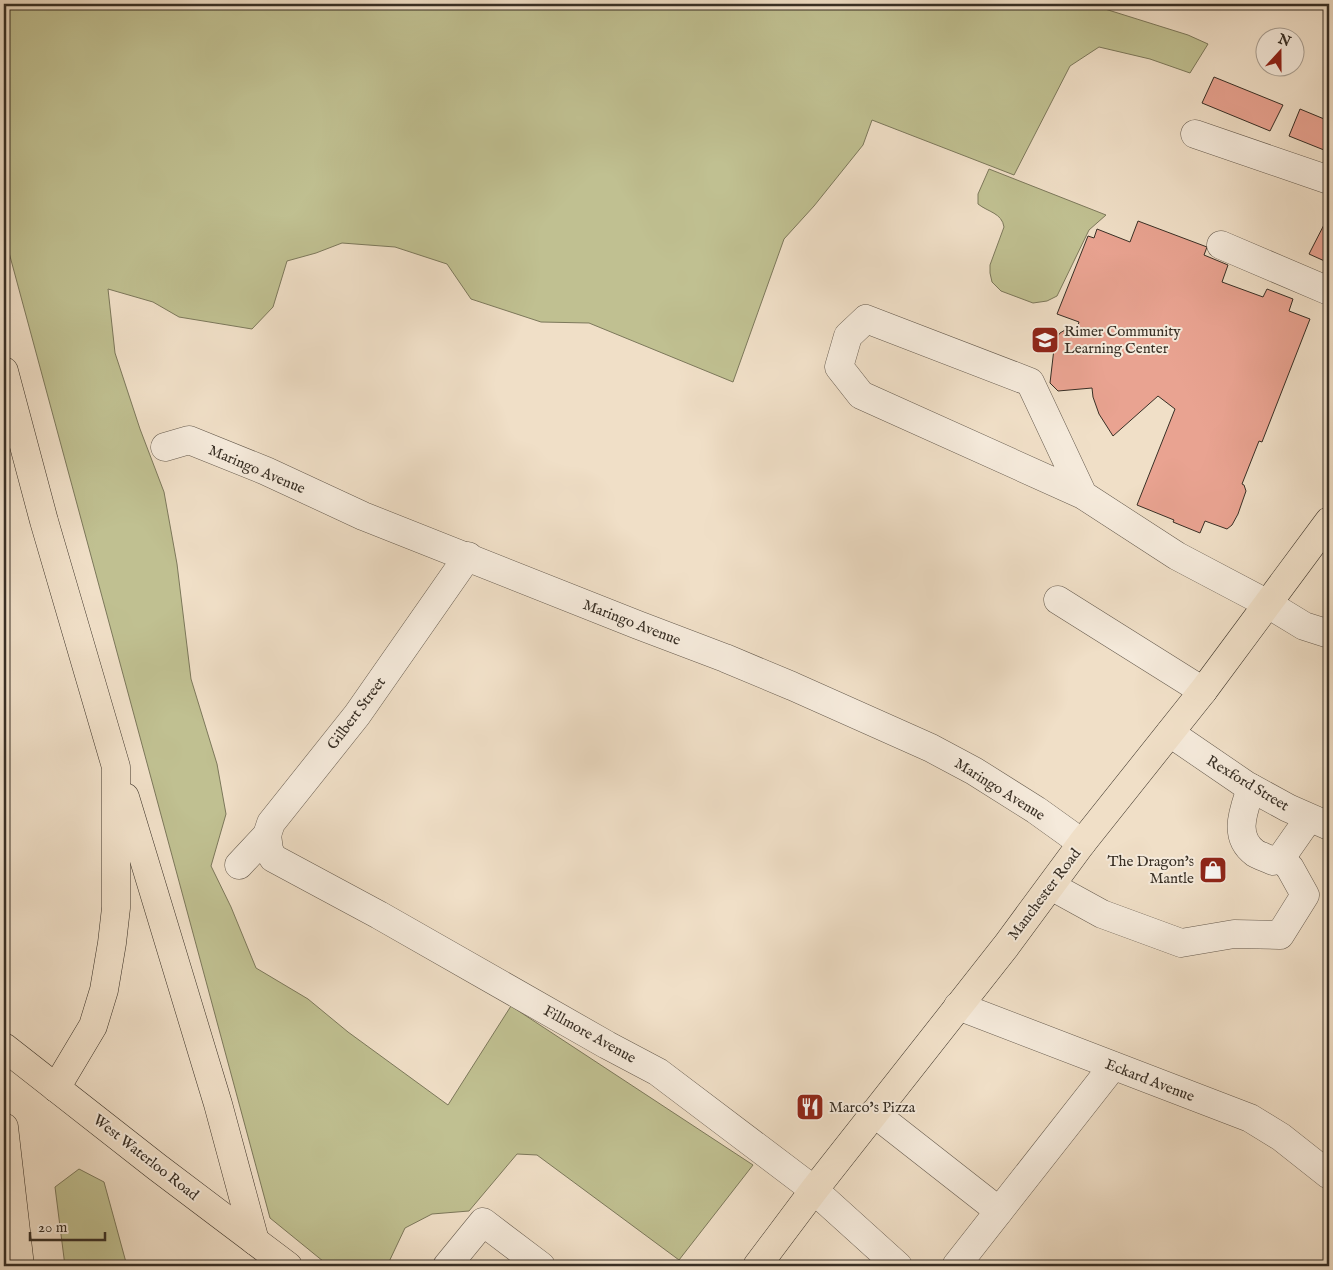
<svg xmlns="http://www.w3.org/2000/svg" width="1333" height="1270" font-family="'IM FELL English',serif">
<rect width="100%" height="100%" fill="#f0dfc7"/>
<filter id="stains"><feTurbulence type="fractalNoise" baseFrequency=".004" numOctaves="4"/><feColorMatrix values="0 0 0 0 .2 0 0 0 0 .09 0 0 0 0 .02 0 0 0 .5 -.17"/></filter>
<radialGradient id="worn" r=".72"><stop offset=".6" stop-color="#630" stop-opacity="0"/><stop offset="1" stop-color="#630" stop-opacity=".3"/></radialGradient>
<g fill="#c0c091" stroke="#7c785b">
<path d="M4,4h1085l99,31 20,9 -18,29 -40,-14 -51,-12 -29,19 -56,109 -142,-55 -9,25 -49,61 -30,33 -51,143 -144,-59 -48,-1 -70,-23 -24,-35 -52,-17 -53,-4 -26,10 -29,8 -14,46 -21,22 -73,-12 -26,-15 -45,-13 7,64 25,76 24,63 13,72 14,115 26,85 9,50 -15,52 20,41 25,61 52,31 40,33 100,73 63,-99 242,159 -74,95 -142,-105 -20,-1 -48,57 -37,3 -27,14 -18,38h-58l-59,-48 -266,-984z"/>
<path d="M989,169l117,46 -17,15 -32,66 -10,5 -14,2 -32,-12 -9,-9 -2,-9v-8l14,-38c-2,-14 -16,-15 -26,-23v-10z"/>
<path d="M79,1169l25,13 23,84h-62l-10,-79z"/>
</g>
<g fill="#e9a391" stroke="#382f25">
<path d="M1214,77l69,28 -13,26 -68,-28z"/>
<path d="M1300,109l29,12v31l-40,-16z"/>
<path d="M1329,215v48l-20,-9z"/>
<path d="M1138,221l69,26 -3,8 24,10 -6,17 41,15 4,-8 26,10 -4,12 21,8 -48,123 -3,-1 -17,43 2,1 2,6 -8,23 -6,11 -5,4 -22,-8 -5,12 -27,-11 1,-2 -37,-15 38,-96 -17,-13 -45,40 -14,-22 -6,-17 -1,-9 -34,3 -8,-8 5,-43 5,-7 5,-3 10,3 4,-11 -22,-8 31,-78 6,2 3,-9 33,13z"/>
</g>
<g fill="none" stroke-linecap="round" stroke-linejoin="round">
<defs>
<g id="minor">
<path d="M1195,134l134,46"/>
<path d="M1221,245l108,46"/>
<path d="M165,447l24,-7 77,31 97,45 275,109 87,33 67,28 139,62 43,23 62,39 46,33"/>
<path d="M1083,495l-53,-113 -164,-63 -18,17 -9,31 22,28 222,100 94,61 91,48 36,22 25,8"/>
<path d="M1058,600l145,91"/>
<path d="M1170,733l76,52 42,23 41,18"/>
<path d="M1251,788c-7,22 -19,48 4,65 5,3 12,5 18,8l8,-3 28,-40"/>
<path d="M267,835l2,15 4,8 106,57 228,130 51,27 156,118 84,76"/>
<path d="M239,865l28,-30 4,-12 86,-108 111,-159"/>
<path d="M1051,886l51,28 79,29 53,-9 46,1 25,-40 -15,-27 -9,-10"/>
<path d="M958,1006l292,112 31,19 48,38"/>
<path d="M874,1113l125,98"/>
<path d="M447,1266l36,-44 58,44"/>
<path d="M956,1266l157,-200"/>
</g>
<g id="major">
<path d="M4,1047l153,120 131,99"/>
<path d="M757,1266l57,-76 192,-244 76,-103 121,-152 126,-170"/>
</g>
<g id="highway">
<path d="M4,371l40,150 72,246v141l-4,35 -8,47 -11,36 -37,62"/>
<path d="M125,797l93,307 37,137"/>
<path d="M4,1127l16,139"/>
</g>
</defs>
<use href="#minor" stroke="#665b4e" stroke-width="29"/>
<use href="#major" stroke="#382f25" stroke-width="29"/>
<use href="#highway" stroke="#382f25" stroke-width="29"/>
<use href="#minor" stroke="#f5eadb" stroke-width="28"/>
<use href="#major" stroke="#f0dfc7" stroke-width="28"/>
<use href="#highway" stroke="#f0dfc7" stroke-width="28"/>
</g>
<defs>
<symbol id="school-square" viewBox="-11 -11 22 22"><rect x="-9" y="-9" width="18" height="18" rx="4" fill="#8f2418" stroke="#f5eadb"/><path d="M0-5L7-2L0 1L-7-2ZM-4 1L0 2.5L4 1V4Q0 6-4 4Z" fill="#fff"/></symbol>
<symbol id="shop-square" viewBox="-11 -11 22 22"><rect x="-9" y="-9" width="18" height="18" rx="4" fill="#8f2418" stroke="#f5eadb"/><path d="M-5-2.5h2.3a2.7 3.5 0 0 1 5.4 0H5L5.5 6h-11ZM-1.5-2.5h3a1.5 2.3 0 0 0-3 0Z" fill="#fff"/></symbol>
<symbol id="restaurant-square" viewBox="-11 -11 22 22"><rect x="-9" y="-9" width="18" height="18" rx="4" fill="#8f2418" stroke="#f5eadb"/><path d="M-5-6h1v4h1v-4h1v4h1v-4h1v5L-1.5 .5V6h-2V.5L-5-1ZM5-6V6H3V1.5H1.5Q1.5-4 5-6Z" fill="#fff"/></symbol>
</defs>
<g fill-rule="evenodd">
<use href="#school-square" x="1029" y="324" width="32" height="32"/>
<use href="#shop-square" x="1197" y="854" width="32" height="32"/>
<use href="#restaurant-square" x="794" y="1091" width="32" height="32"/>
</g>
<g text-anchor="middle" stroke-width="4" stroke-linejoin="round" paint-order="stroke">
<g font-size="15" fill="#382f25" stroke="#f5eadb" text-anchor="start">
<text x="1064" y="336">Rimer Community<tspan x="1064" dy="17">Learning Center</tspan></text>
<text x="1194" y="866" text-anchor="end">The Dragon's<tspan x="1194" dy="17">Mantle</tspan></text>
<text x="829" y="1112">Marco's Pizza</text>
</g>
<g font-size="15" fill="#382f25" stroke="#f5eadb">
<text transform="translate(257 469) rotate(23)" y="5">Maringo Avenue</text>
<text transform="translate(632 622) rotate(21)" y="5">Maringo Avenue</text>
<text transform="translate(356 713) rotate(-53)" y="5">Gilbert Street</text>
<text transform="translate(1248 783) rotate(31)" y="5">Rexford Street</text>
<text transform="translate(1000 789) rotate(32)" y="5">Maringo Avenue</text>
<text transform="translate(1044 894) rotate(-53)" y="5">Manchester Road</text>
<text transform="translate(590 1034) rotate(29)" y="5">Fillmore Avenue</text>
<text transform="translate(1150 1080) rotate(21)" y="5">Eckard Avenue</text>
<text transform="translate(146 1157) rotate(38)" y="5">West Waterloo Road</text>
</g>
</g>
<rect width="1333" height="1270" fill="none" stroke="#f0dfc7" stroke-width="20"/>
<rect x="5" y="5" width="1323" height="1260" fill="none" stroke="#382f25" stroke-width="2.5"/>
<rect x="10" y="10" width="1313" height="1250" fill="none" stroke="#382f25"/>
<g transform="translate(1280 52) rotate(21)"><circle r="24" fill="#f5eadb" stroke="#a99f92"/>
<path d="M0-4L9 19L0 12L-9 19Z" fill="#8f2418"/>
<text y="-8" font-size="14" font-weight="bold" text-anchor="middle" fill="#382f25">N</text>
</g>
<path d="M30 1232v8h75v-8" fill="none" stroke="#382f25" stroke-width="2.5"/>
<text x="38" y="1232" font-size="15" fill="#382f25" stroke="#f5eadb" stroke-width="4" paint-order="stroke">20 m</text>
<rect width="100%" height="100%" filter="url(#stains)"/>
<rect width="100%" height="100%" fill="url(#worn)"/>
</svg>
